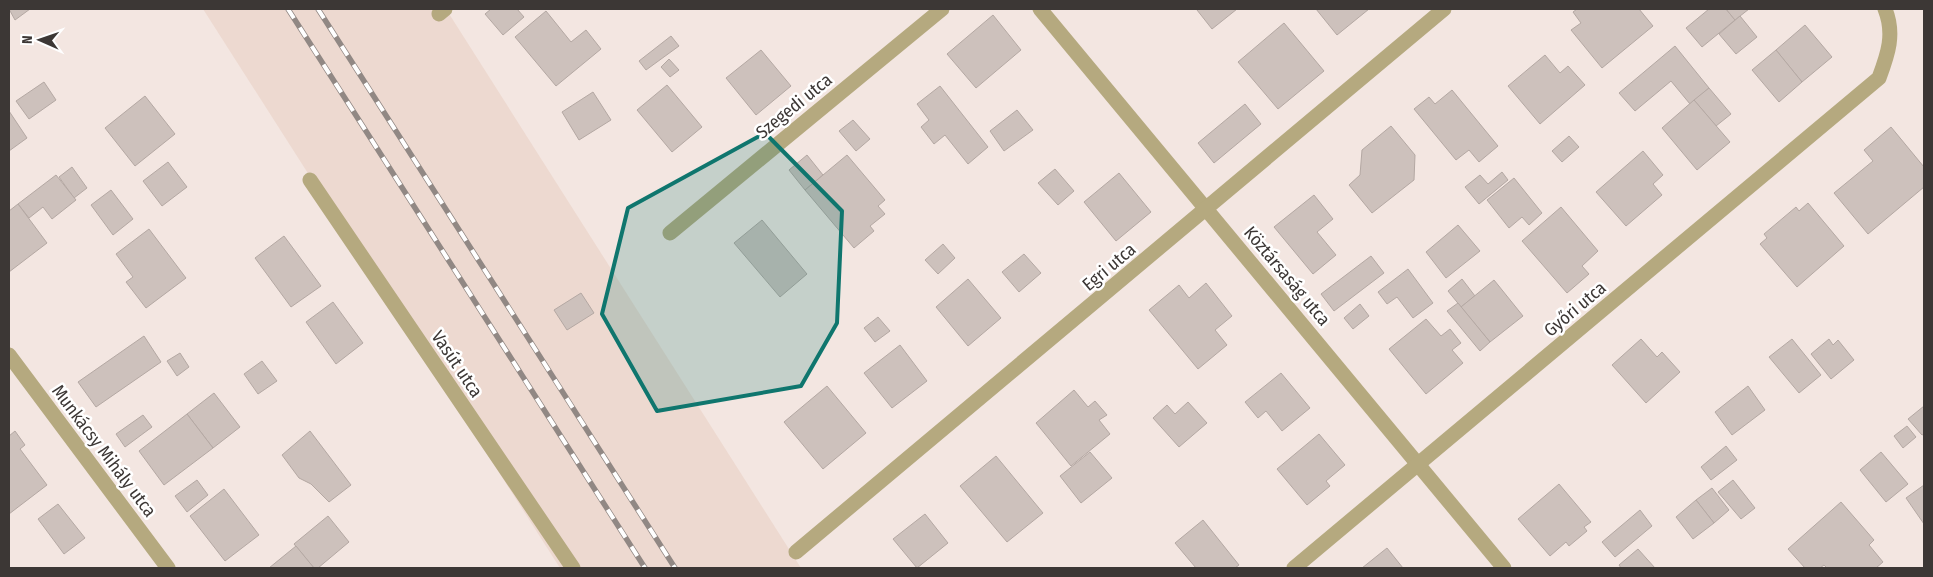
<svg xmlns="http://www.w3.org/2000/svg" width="1933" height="577" font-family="'Fira Sans Condensed',sans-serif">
<rect width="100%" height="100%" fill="#f3e6e1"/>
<path fill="#edd9d0" d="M203,9h243l355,559h-241z"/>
<g fill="#cdc1bc" stroke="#b4a8a3">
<path d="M9,9h21l-15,11z"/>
<path d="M491,9h26l7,8 -21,18 -18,-21z"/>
<path d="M1199,9h38l-25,20 -15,-19z"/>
<path d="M1316,9h53l-32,26z"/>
<path d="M1577,9h62l14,17 -51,42 -31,-38 10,-7 -8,-11z"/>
<path d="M1709,9h17l9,11 -33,27 -16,-19z"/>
<path d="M1726,9h23l-14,11z"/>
<path d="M546,11l25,31 15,-12 15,19 -45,37 -41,-49z"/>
<path d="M993,15l28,35 -45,38 -29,-34z"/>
<path d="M1740,16l17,21 -21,17 -17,-20z"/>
<path d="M1284,23l40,48 -46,38 -40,-47z"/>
<path d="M1805,25l27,32 -30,25 -26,-32z"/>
<path d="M671,36l8,10 -33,24 -7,-9z"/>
<path d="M1675,46l34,42 -19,16 -19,-23 -36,30 -16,-18z"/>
<path d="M761,50l30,36 -35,29 -30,-37z"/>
<path d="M1776,50l26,32 -23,20 -27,-32z"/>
<path d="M1545,55l15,18 8,-7 17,19 -45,39 -32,-38z"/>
<path d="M669,59l10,11 -9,7 -9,-10z"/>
<path d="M44,82l12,18 -27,19 -13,-18z"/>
<path d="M667,85l35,42 -30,25 -35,-42z"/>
<path d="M940,86l48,61 -20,17 -23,-29 -11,9 -13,-17 8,-7 -12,-16z"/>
<path d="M1709,88l22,26 -15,12 -22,-26z"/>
<path d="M1452,90l46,56 -19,16 -10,-12 -13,10 -42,-51 15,-12 6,7z"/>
<path d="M593,92l18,28 -32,20 -17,-28z"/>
<path d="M145,96l30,38 -40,32 -30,-38z"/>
<path d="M1694,100l36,42 -33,28 -35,-42z"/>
<path d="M1245,104l16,20 -47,39 -16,-20z"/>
<path d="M1017,110l16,20 -29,21 -14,-20z"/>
<path d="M9,111l18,27 -18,13z"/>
<path d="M853,120l17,19 -14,12 -17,-20z"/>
<path d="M1391,126l24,29 -1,25 -42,33 -23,-28 11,-10 2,-25z"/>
<path d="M1891,127l33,40v20l-56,47 -34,-41 39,-32 -9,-11z"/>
<path d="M1569,136l10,11 -17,15 -10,-11z"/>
<path d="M1643,151l20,24 -10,9 9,11 -36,31 -30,-34z"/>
<path d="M807,155l16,20 -18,15 -16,-20z"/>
<path d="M847,155l38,45 -7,6 7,8 -15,12 4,5 -20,17 -49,-58z"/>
<path d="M168,162l19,25 -25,19 -19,-25z"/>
<path d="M72,167l15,21 -13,10 -15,-21z"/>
<path d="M1055,169l19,22 -16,14 -20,-22z"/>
<path d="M1502,172l6,8 -29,24 -14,-17 15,-12 8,9z"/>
<path d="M1119,173l32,39 -35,29 -32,-39z"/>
<path d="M56,175l20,25 -24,19 -9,-12 -14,11 -11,-14z"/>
<path d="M1514,178l28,35 -13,12 -7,-8 -13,11 -22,-28z"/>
<path d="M111,190l22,29 -20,16 -22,-30z"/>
<path d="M1314,195l19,24 -16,13 19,23 -23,19 -39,-47z"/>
<path d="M1808,203l36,43 -47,41 -37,-43 7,-6 -3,-4 32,-27 3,4z"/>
<path d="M18,204l29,39 -38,29v-61z"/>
<path d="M1561,207l37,44 -16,15 7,8 -22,19 -45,-52z"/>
<path d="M762,220l45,54 -27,23 -46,-54z"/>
<path d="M1458,225l22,26 -34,27 -20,-26z"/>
<path d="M149,229l37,49 -40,30 -20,-26 7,-5 -17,-23z"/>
<path d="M284,236l37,50 -30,21 -36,-49z"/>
<path d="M943,244l12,14 -17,16 -13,-14z"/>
<path d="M1024,254l17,19 -22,19 -17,-20z"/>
<path d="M1371,256l13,17 -50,38 -13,-17z"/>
<path d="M1408,269l25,34 -20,15 -16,-21 -10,7 -9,-12z"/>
<path d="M968,279l33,39 -33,28 -32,-39z"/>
<path d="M1462,279l13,17 -14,11 -13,-16z"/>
<path d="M1494,280l29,36 -33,26 -29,-35z"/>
<path d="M1206,283l26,33 -17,14 12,15 -29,24 -49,-59 30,-25 10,13z"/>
<path d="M581,293l13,20 -27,17 -13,-20z"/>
<path d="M333,302l30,41 -27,21 -30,-42z"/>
<path d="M1458,303l32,39 -10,9 -33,-40z"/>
<path d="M1360,304l9,12 -16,13 -9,-11z"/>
<path d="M878,317l12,14 -15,11 -11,-14z"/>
<path d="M1426,319l15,17 9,-7 11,14 -9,7 11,13 -37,31 -37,-45z"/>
<path d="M144,336l17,26 -65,45 -18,-25z"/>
<path d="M1641,339l16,18 5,-5 18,20 -34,31 -34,-38z"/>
<path d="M1792,339l29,36 -22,18 -30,-36z"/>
<path d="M1829,339l4,6 5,-5 16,20 -23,19 -20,-25z"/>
<path d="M900,345l27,36 -35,27 -28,-35z"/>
<path d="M180,353l9,14 -12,9 -10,-15z"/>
<path d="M262,361l15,20 -19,13 -14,-20z"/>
<path d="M1281,373l29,35 -28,23 -16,-20 -8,7 -13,-16z"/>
<path d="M827,386l39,47 -43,36 -39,-47z"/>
<path d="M1748,386l17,24 -33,25 -17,-23z"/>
<path d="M1074,390l14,17 7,-6 12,14 -8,5 11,14 -39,32 -35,-43z"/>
<path d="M214,393l26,34 -27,21 -26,-34z"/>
<path d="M1188,402l19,21 -28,24 -26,-29 14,-13 8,9z"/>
<path d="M1924,406v28l-2,1 -14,-16z"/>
<path d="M187,414l26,34 -49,37 -25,-34z"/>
<path d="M143,415l9,12 -27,20 -9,-13z"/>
<path d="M1907,426l9,11 -13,11 -9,-12z"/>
<path d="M15,431l10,14 -5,4 27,36 -38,29v-78z"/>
<path d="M310,431l41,54 -22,17 -18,-18 -12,-6 -17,-23z"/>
<path d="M1319,434l26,31 -19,16 4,5 -23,19 -30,-36z"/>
<path d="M1726,446l11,14 -26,20 -10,-13z"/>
<path d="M1090,452l22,26 -31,25 -21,-27z"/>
<path d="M1881,452l27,32 -22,18 -26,-32z"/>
<path d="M996,456l47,57 -36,29 -47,-56z"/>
<path d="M197,480l11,15 -21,17 -12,-16z"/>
<path d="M1733,480l22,28 -14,11 -23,-27z"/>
<path d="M1559,484l32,38 -7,5 3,4 -18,15 -3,-4 -16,14 -32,-37z"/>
<path d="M1924,485v39l-18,-26z"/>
<path d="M1712,488l17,22 -15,13 -18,-23z"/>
<path d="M224,489l35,46 -34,26 -35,-45z"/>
<path d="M1696,500l18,23 -21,16 -17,-22z"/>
<path d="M1841,502l33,38 -5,5 14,17 -7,6h-49l-3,-3 -4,3h-15l-17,-19z"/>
<path d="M58,504l27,34 -21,16 -26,-35z"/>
<path d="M1640,510l12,16 -37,31 -13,-15z"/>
<path d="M925,514l23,29 -31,25 -24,-29z"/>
<path d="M328,516l21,26 -31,26h-4l-20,-24z"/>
<path d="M1203,520l36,45 -4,3h-39l-21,-25z"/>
<path d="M296,546l18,22h-45z"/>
<path d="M1387,548l16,20h-41z"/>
<path d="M1638,549l17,19h-34l-2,-3z"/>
</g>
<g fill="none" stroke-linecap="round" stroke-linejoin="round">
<g stroke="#b5a97f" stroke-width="15">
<path d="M1040,9l464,559"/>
<path d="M439,14l6,-5"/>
<path d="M310,180l263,388"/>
<path d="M670,233l272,-224"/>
<path d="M9,355l159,213"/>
<path d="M796,552l648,-543"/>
<path d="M1294,568l585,-490c9,-24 16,-44 6,-69"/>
</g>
<defs>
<g id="rail">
<path d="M288,9l357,559"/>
<path d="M318,9l357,559"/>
</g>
</defs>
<use href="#rail" stroke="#918884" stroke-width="5.5"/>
<use href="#rail" stroke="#fff" stroke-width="4" stroke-dasharray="11" stroke-linecap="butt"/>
</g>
<path fill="#0f766e" fill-opacity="0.2" stroke="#0f766e" stroke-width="4" stroke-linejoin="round" d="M765,133l77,78 -5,112 -36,63 -144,25 -55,-97 26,-106z"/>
<g text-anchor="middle" stroke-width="5" stroke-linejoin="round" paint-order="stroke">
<g font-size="18" fill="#3c3735" stroke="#fff">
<text transform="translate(794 106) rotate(-39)" y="6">Szegedi utca</text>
<text transform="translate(1109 267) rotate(-40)" y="6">Egri utca</text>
<text transform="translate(1287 276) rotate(50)" y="6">Köztársaság utca</text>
<text transform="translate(1575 309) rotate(-40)" y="6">Győri utca</text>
<text transform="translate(457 364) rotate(56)" y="6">Vasút utca</text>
<text transform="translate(104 451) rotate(53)" y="6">Munkácsy Mihály utca</text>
</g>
</g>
<rect width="1933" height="577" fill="none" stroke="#3c3735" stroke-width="20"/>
<g transform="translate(40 40) rotate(272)" stroke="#ffffff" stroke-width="4" paint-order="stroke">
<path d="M0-4L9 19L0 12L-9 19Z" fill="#3c3735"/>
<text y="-8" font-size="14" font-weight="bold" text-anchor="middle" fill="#3c3735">N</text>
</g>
</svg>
